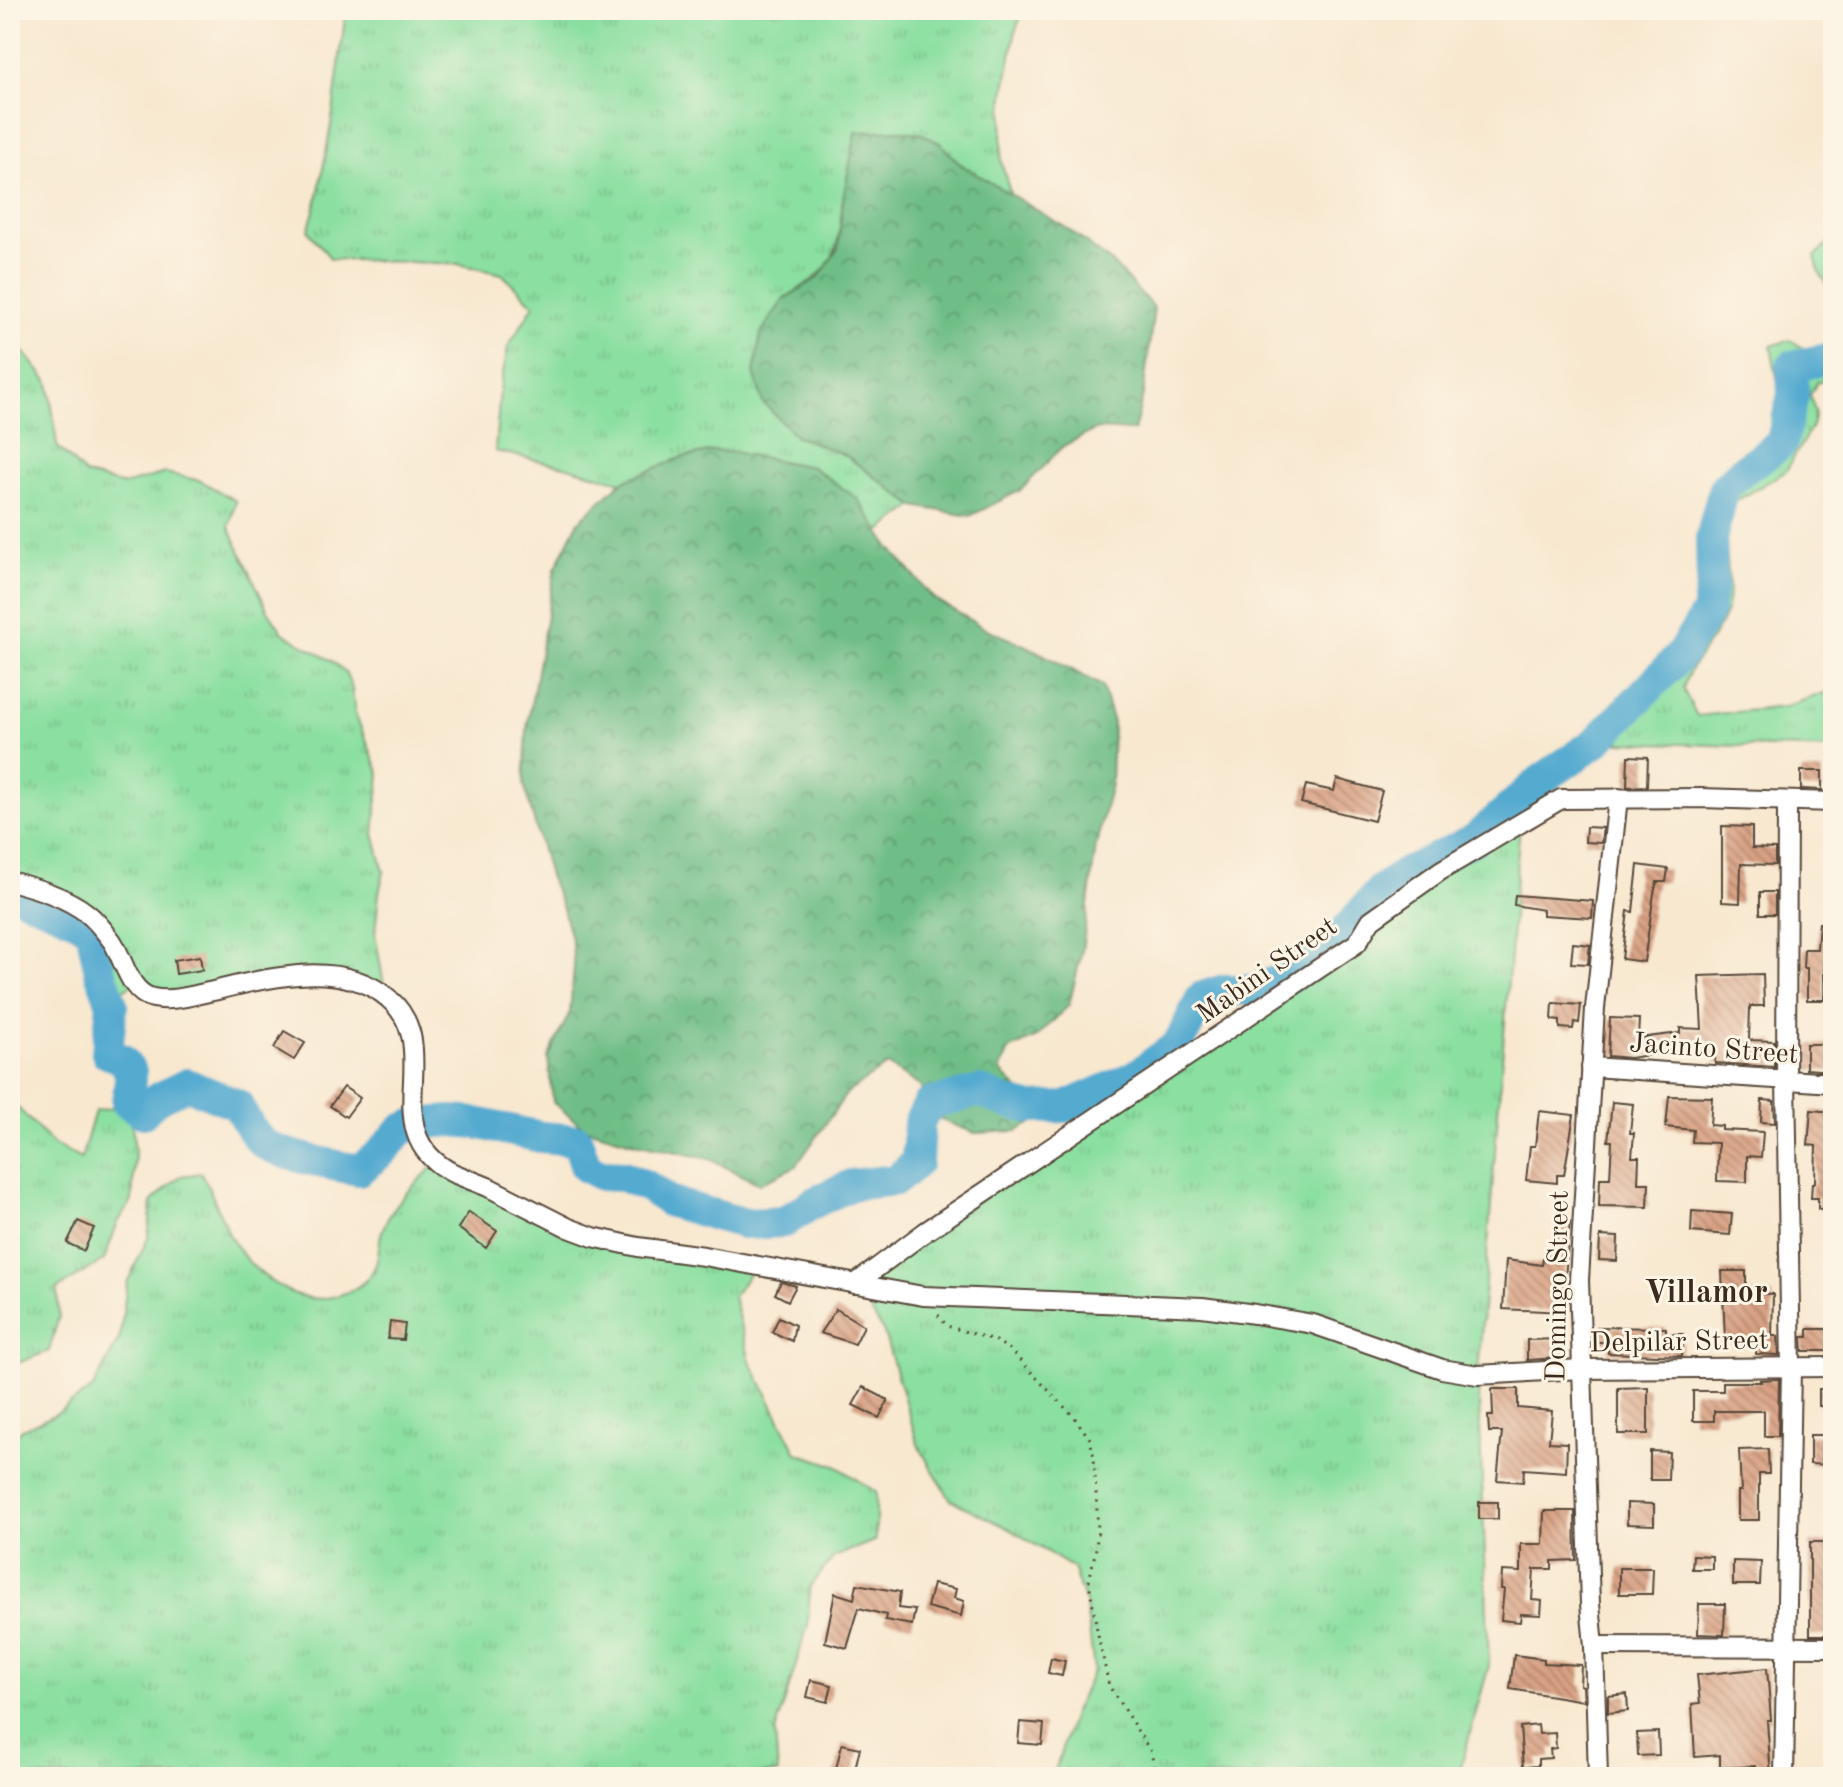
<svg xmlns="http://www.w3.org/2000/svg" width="1843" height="1787" font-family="'Old Standard TT',serif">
<defs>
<pattern id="grass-tufts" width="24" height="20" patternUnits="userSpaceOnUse" patternTransform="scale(2)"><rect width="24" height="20" fill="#8bdfa1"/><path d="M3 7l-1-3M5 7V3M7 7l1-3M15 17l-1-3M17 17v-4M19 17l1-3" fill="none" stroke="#79c08a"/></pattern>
<pattern id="forest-crowns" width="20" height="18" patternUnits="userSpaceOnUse" patternTransform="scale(2)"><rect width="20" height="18" fill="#70be87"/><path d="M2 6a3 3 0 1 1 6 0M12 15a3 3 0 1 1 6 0" fill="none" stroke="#5d9b6e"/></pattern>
<pattern id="building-back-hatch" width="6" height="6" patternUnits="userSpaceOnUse" patternTransform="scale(2)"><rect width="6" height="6" fill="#d8a083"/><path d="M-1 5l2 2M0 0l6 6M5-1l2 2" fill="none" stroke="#b0836b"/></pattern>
</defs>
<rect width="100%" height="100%" fill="#fcf5e5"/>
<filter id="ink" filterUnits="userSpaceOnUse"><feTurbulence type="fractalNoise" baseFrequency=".0125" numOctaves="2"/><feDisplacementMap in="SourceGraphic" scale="16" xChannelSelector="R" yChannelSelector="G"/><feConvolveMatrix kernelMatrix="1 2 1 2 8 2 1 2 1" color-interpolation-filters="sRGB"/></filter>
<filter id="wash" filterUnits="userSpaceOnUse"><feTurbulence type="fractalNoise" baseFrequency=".006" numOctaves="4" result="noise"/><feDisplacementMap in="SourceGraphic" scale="32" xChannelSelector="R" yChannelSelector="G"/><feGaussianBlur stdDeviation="1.8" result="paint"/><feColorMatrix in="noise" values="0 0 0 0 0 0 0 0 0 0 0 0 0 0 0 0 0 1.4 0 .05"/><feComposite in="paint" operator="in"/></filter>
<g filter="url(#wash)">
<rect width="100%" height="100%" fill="#f8e8d0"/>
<g fill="url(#grass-tufts)" stroke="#638460" stroke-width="2">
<path d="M346,10h678l-8,19 -12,64 -3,68 10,35 -51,-32 -20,-21 -97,56c-6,61 -7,68 -60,100l13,137 49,19 69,51 -35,26 -21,-33 -175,-42 -62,25 -57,-16 -69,-15 5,-61 8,-43 26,-42 -32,-31 -44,-10 -127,-5 -23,-28 9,-30 15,-81z"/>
<path d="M1833,238v56l-13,-21 -5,-16z"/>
<path d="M10,330l12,20 27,33 8,63 29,29 38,10 41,-12 36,8 35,20 -7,26 38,82 16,24 49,28 14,12 6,16 3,25 25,60 -6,60 10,38 -5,20 -4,42 11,62 -51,-21 -161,24 -41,-15 -27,17c1,-14 2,-29 -4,-43 -12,-25 -67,-42 -92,-51z"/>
<path d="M1790,340l24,14 19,4v24h-16l-7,13 5,17 -3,14 -26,45 -51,31c-3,7 -7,16 -8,24 -4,27 6,54 0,81 -8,32 -37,52 -44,82l14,27 87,-9 49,-17v59l-214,-7 22,-46 29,-37 18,-30 12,-28 3,-44 -3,-32 9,-29 19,-22 36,-28 13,-27 2,-31 -8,-42z"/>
<path d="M1520,823l-42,552 11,290 -31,112h-405l20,-63 21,-45 -8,-63 -13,-38 -63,-39 -59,-29 -32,-53 -35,-114 -29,-49 502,-341 14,-23z"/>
<path d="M10,1100l44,45 27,14 14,-48 18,-3 18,5 4,40 -3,48 -14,21 -14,38 -47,29 2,27 -10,35 -39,15z"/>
<path d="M436,1164l133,64 186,37 -22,32 17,64 47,92 39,13 40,26v48l-42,17 -24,30 -2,38 -33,108 3,40 -74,4h-693l-1,-334 12,-14 32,-14 39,-27 27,-51 7,-54 21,-45 4,-37 29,-25 20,-3c12,20 18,41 28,61 16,33 64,73 103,63 18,-4 35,-12 43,-30 5,-11 3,-25 7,-36 11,-28 33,-47 54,-67z"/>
</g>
<g fill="url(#forest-crowns)" stroke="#567452" stroke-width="2">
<path d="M900,130l22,4 18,9 20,21 108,65 44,34 42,45 -11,87 -9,36 -37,-2 -34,17 -42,44 -51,26 -56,-10 -69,-51 -49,-19 -33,-33 -9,-30 7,-40 23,-34 35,-22 19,-29 5,-49 13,-67z"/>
<path d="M715,451l23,2 74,14 46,32 32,49 43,50 51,30 45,19 73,39 11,37 -2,61 -15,61 -14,106 -13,54 -32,32 -28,13 -9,21 44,45 -27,15 -42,2 -39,-15 -15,-31 -34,-22 -40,28 -51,73 -37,18 -49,-25 -75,-16 -51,-15 -31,-26 -5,-44 22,-46 4,-45 -2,-24 -9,-34 -14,-33 -25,-92 3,-56 28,-159 23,-47 43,-40 62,-25z"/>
</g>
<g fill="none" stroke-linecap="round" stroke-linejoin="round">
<path stroke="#54aad0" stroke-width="32" d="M10,891l70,30 12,12 8,39 12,32 -5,49 14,6 10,13 -4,30 16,11 12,-13 32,-16 51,21c6,13 13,26 24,37 15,13 76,24 97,28l23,-18 19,-22 14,-6 37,-3 24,2 65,14 36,3 9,27 15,8 22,1 25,11 22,15 76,22 38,-2 31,-20 36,-17 45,-5 21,-18 2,-39 10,-19 51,-13 24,11 26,6 36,-1 68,-30 44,-32 24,-48 22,-7h30l41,-16 42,-34 44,-50 25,-17 69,-34 65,-58 56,-39 83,-85 28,-44 5,-31 -1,-43 13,-51 19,-18 38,-26 12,-48 -1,-30 41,-8"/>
</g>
<g id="blocks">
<g fill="url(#building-back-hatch)">
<path d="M1628,756l20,1 -1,29 -20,1z"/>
<path d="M1801,771h21v19l-21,-1z"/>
<path d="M1337,779l45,12 -8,30 -73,-18 5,-18 28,6z"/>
<path d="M1722,826l30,1v21l23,1v16l-34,-1 -1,39 -18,-1z"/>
<path d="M1586,827l17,1 -2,15 -16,-1z"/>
<path d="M1638,865l30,4 -2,13h-9l-3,11 -10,69 -22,-3 6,-48 5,1z"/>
<rect x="1760" y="892" width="15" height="22"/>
<path d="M1515,895l78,6 -1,17 -49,-3v-5l-29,-5z"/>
<path d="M1819,923l14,1 -2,25h2v20h-9v31h-17v-32h-4l1,-19h13z"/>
<path d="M1573,943l17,2 -2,19 -17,-1z"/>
<path d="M200,956l2,14 -26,4 -2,-14z"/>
<path d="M1763,974l1,32h-14l-1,34 25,1v26l-59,-4v-10l-41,-2 -44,7 -22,-2 2,-38 29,1 -1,19 42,-5v-5l22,1 -3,-53z"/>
<path d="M1553,1003l28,2 -2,18 -5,-1 -1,7 -13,-1v-7l-8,-1z"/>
<path d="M284,1031l21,12 -11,17 -20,-12z"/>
<path d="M1806,1044h26l-1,27 -25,-2z"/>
<path d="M344,1087l16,11 -14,19 -16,-11z"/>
<path d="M1669,1096l43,1 -2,28 12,1v4l41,2 -2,25 -14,-1v26l-30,-1 1,-38 -26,-1 1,-12 -27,-3z"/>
<path d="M1762,1100l12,1 1,22 -14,-1z"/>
<path d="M1612,1102l21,2 -3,29h4l-2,24h7l-1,26h11l-1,24 -49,-1 1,-28h10l2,-37h-4z"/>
<path d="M1811,1110l22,2v97h-15v-11h-7l1,-15h3l1,-37 -8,-1z"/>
<path d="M1539,1111l35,4 -10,60h-7v8l-31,-3 4,-34h5z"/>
<path d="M1692,1211l40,3 -2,21 -39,-3z"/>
<path d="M469,1212l28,19 -11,17 -28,-20z"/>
<path d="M1557,1220l13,1 -8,91 -59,-3 3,-49 36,5 1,-7h10z"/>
<path d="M78,1221l16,7 -10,23 -17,-8z"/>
<path d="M1600,1236l18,1 -1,24 -18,-1z"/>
<path d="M1722,1271h24v22l27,1 -1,42h6l1,19 -23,-1v-15h-31z"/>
<path d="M781,1282l15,4 -8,15 -13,-7z"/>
<path d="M836,1309l28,17 -9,18 -35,-11z"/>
<path d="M779,1317l16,8 -3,16 -20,-9z"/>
<path d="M390,1322l15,2 -2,16 -15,-1z"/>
<path d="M1597,1327l69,1v6h17l-1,22 -74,-3v-11h-11z"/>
<path d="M1808,1329h21l1,22h-27l-1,-14h6z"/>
<path d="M1560,1339v19l-33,2v-20z"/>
<path d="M1779,1379l-1,57h-14v-25h-50v10h-21v-30h30v-9h38l-1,-2z"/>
<path d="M863,1387l25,13 -9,18 -26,-13z"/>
<path d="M1648,1387v47h-30v-46z"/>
<path d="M1492,1389h26v19l34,3 -3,31 18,1 -1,29 -42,-3 -1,13 -26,-2 5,-48h-13l-1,-16h5z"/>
<rect x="1819" y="1389" width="14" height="17"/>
<path d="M1810,1435h23v30l-23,-1z"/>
<path d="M1768,1449l1,25h-10v46h-21v-29h3l-2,-41z"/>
<path d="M1650,1451l19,1 -1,28h-18z"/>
<rect x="1479" y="1502" width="19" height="17"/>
<path d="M1627,1503l27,1v21l-27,-1z"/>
<path d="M1544,1511h31l1,49 -24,1v8h-18l-2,31 10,1 -1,14 -20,-1 -1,8 -19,-2 3,-31h-3l1,-18 19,1v-28h22z"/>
<rect x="1810" y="1542" width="23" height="93"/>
<path d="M1693,1555l19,1v13h-20z"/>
<path d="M1733,1561l28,1 -1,23h-27z"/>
<path d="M1619,1568h34l-1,26h-33z"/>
<path d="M857,1584l43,8 -2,16 17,2 -3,15 -27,-5 1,-5 -27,-7 -12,40 -22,-6 10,-49 19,6z"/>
<path d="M933,1584l23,5 -2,9 10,3 -3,15 -34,-9z"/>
<path d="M1699,1604h26l-1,31 -26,-1z"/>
<path d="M1514,1655l30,4v4l37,2 -1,20 3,1 1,15 -74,-12z"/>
<path d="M1051,1658l14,3 -3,15 -14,-3z"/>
<path d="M1767,1668l4,52h-4l4,57h-17l1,-11 -35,2v-13l-25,2 -3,-53 8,-1 -3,-28z"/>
<path d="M811,1680l21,5 -4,17 -21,-5z"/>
<path d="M1627,1694l1,17 -20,2v-17z"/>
<path d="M1020,1722l24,2 -2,21 -24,-2z"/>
<path d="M1538,1725l1,9 16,-1 1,15 -6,1 1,9 -13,1v7l-15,1 -3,-40z"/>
<path d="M1658,1732l1,23 -21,1 -1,-23z"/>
<path d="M842,1744l18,4 -7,29h-19z"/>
</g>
</g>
</g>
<g filter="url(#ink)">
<use href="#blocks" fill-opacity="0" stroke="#574639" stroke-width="2"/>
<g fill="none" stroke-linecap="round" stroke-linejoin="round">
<defs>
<g id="street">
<path d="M10,881c26,7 57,16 78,33 9,7 17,18 24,27 12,18 17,52 41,57 20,4 41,-3 60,-7 55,-13 127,-33 175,7 60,50 -16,134 65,175l35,14 81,41 24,9 45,10 66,9 219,40 279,11 53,7 58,10 129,45 36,6 103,-6 252,-2"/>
<path d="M1591,1067l242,16"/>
<path d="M855,1284l70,-52 432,-289 14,-23 69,-49 121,-72 140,-1 132,4"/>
<path d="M1594,1646l239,1"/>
<path d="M1598,1777l-4,-131 -4,-42 -11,-324 16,-272 23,-210"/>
<path d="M1784,1777l7,-410 -5,-287 1,-279"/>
</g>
</defs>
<use href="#street" stroke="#574639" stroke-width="22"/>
<path stroke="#574639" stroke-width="3" stroke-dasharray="2 6" stroke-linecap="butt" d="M938,1315l9,11 47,14 15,9 65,68 16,22 4,19 4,72 -2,18 -7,34 8,48 12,56 42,66 5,25"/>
<use href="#street" stroke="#fff" stroke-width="18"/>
</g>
</g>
<g text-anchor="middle" stroke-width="6" stroke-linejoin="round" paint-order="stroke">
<g font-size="28" fill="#3b2a1e" stroke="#fcf5e5">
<text transform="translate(1266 969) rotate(-35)" y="10">Mabini Street</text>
<text transform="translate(1714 1047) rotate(4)" y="10">Jacinto Street</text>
<text transform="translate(1556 1286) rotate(-89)" y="10">Domingo Street</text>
<text transform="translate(1679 1340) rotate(-1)" y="10">Delpilar Street</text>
</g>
<g font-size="32" font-weight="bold" fill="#3b2a1e" stroke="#fcf5e5">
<text x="1706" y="1302">Villamor</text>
</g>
</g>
<rect width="1843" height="1787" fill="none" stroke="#fcf5e5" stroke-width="40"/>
</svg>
